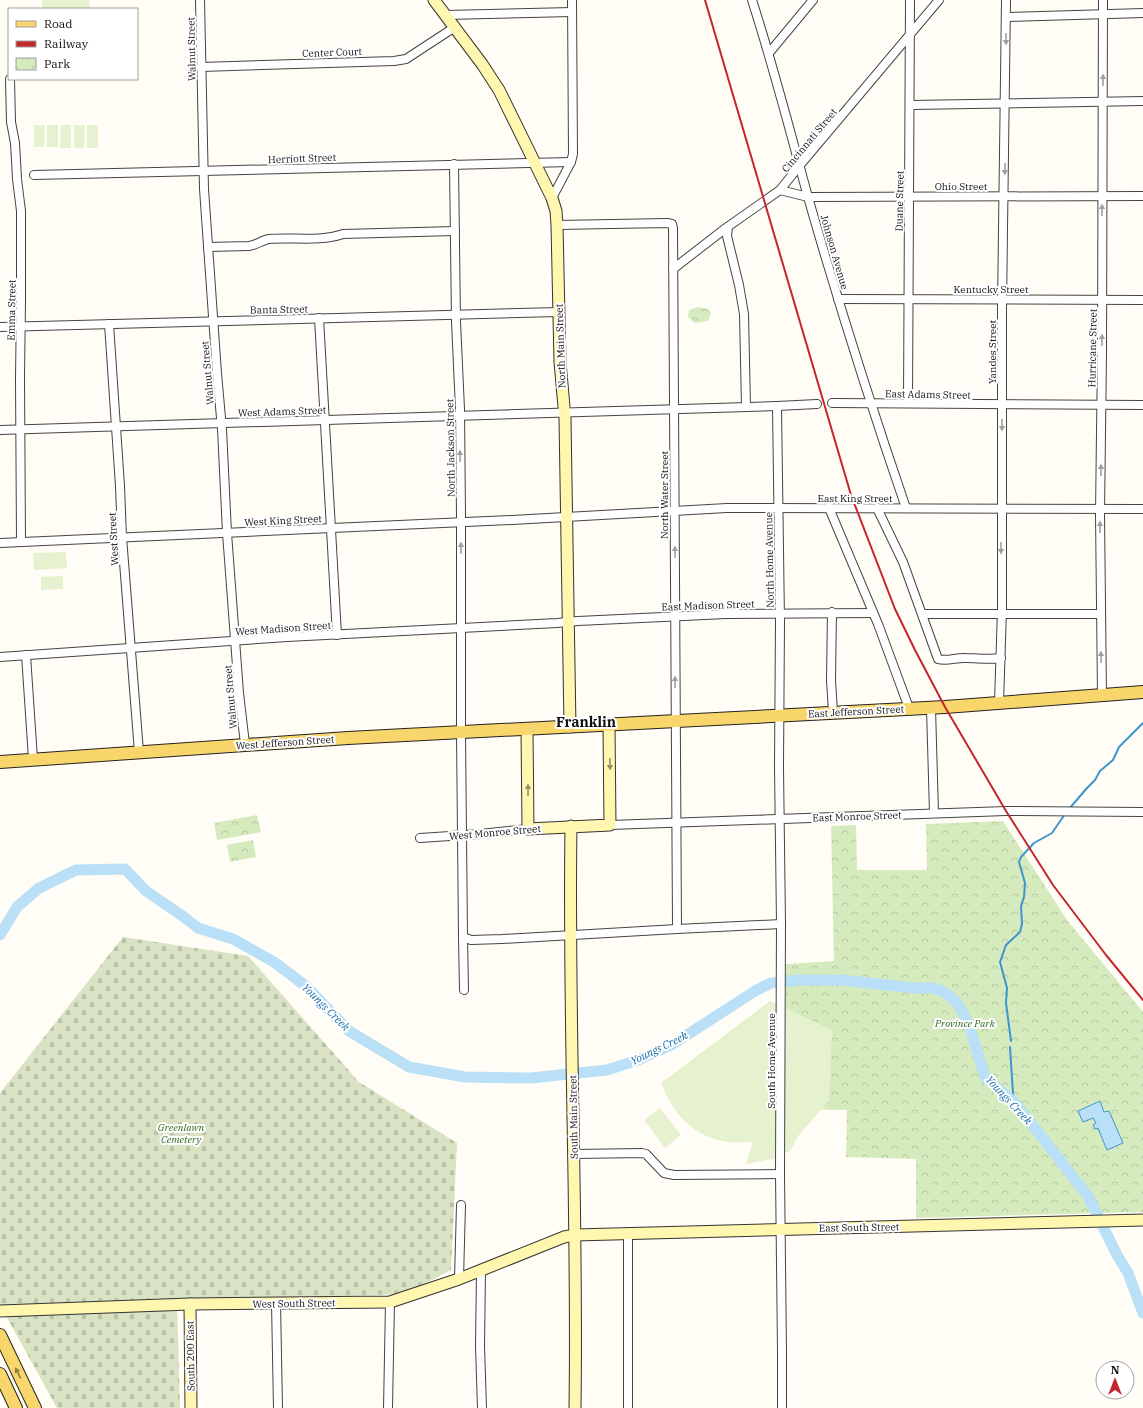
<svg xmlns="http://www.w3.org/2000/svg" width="1143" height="1408" font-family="'IBM Plex Serif',serif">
<defs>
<pattern id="cemetery-stones" width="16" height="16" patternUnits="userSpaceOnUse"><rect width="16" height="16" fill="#d9e3c4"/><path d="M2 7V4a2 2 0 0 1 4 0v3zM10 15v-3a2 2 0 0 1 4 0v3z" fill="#b9c2a7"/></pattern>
<pattern id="park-crowns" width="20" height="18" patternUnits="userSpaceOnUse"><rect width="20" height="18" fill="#d5ebbd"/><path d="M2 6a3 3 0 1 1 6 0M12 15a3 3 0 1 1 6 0" fill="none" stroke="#b6c8a1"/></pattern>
</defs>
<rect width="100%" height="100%" fill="#fffdf5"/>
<path fill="url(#cemetery-stones)" d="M123,937l125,19 111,126 98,61 -6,127 -46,24 -228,7 3,107h-123l-57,-103v-212z"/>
<g fill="url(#park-crowns)">
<path d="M698,307l10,2 3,4 -3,8 -13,2 -7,-6 1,-7z"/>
<path d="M257,815l4,17 -44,8 -3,-17z"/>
<path d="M1003,821l64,99 76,92v200l-227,6v-59l-70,-2 1,-47 -61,-1v-145l48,-3 -3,-135 25,-1 1,45h70l-1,-46z"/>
<path d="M253,840l3,17 -26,5 -3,-17z"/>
</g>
<g fill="#e6f2cf">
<path d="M42,0h47l1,9h-48z"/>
<path d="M34,125h11l-1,22h-10z"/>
<rect x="47" y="125" width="11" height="22"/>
<path d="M61,125h10v23h-11z"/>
<path d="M74,125h11l-1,23h-10z"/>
<rect x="87" y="125" width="11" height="23"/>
<path d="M66,552l1,16 -33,2 -1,-17z"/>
<path d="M63,576v13l-22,1v-13z"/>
<path d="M770,1001l62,29 -3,71 -30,34 -9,16 -17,8 -27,5 7,-22c-8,0 -17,1 -25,0 -35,-5 -55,-28 -67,-59z"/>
<path d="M660,1108l21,27 -16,13 -21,-28z"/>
</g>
<path fill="#b9e0f7" stroke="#3f96cf" d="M1100,1101l4,11 5,-1 14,32 -16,7 -9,-22 -3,1 -2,-4 3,-2 -3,-5 -10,4 -5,-11z"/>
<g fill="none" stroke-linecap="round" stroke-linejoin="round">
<g stroke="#3f96cf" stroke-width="2">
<path d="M1069,809l18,-21 8,-8 5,-9 13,-11 6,-13 24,-24"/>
<path d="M1011,1041l-5,-38 1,-15 -7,-26 6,-17 14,-13 2,-8 -1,-18 3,-9 1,-14 -6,-21 2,-5 13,-14 18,-10 13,-19"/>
<path d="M1010,1047l3,47 3,10"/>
</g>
<path stroke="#b9e0f7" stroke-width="11" d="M0,935l17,-28 22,-19 37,-18 49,-1 21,22 38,26 14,11 35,11 41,23 33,25 42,44 60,36 56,10 66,1 76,-8 31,-10 35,-16 82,-53 16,-8 29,-3h41l73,8h18l10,3 9,6 9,10 9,18 16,52 31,27 72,92 29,59 11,18 15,40"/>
<defs>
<g id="street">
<path d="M200,0l4,189 13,184 5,56 5,104 12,160 6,51"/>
<path d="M752,0c21,65 38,131 56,197 30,105 63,209 98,311"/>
<path d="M445,15l127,-3"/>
<path d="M1006,17l137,-4"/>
<path d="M769,53l44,-53"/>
<path d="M201,67l193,-6 12,-2 49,-32"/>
<path d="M10,79l1,43 4,21 2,36 4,32v89l-1,78 1,164"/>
<path d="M911,105l232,-4"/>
<path d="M454,164l2,158 4,87 1,107v217l2,204 1,53"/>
<path d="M34,175l537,-13"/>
<path d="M780,190l28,7 335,-1"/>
<path d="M552,198l19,-36 2,-8 -1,-154"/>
<path d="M557,225l110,-2 5,1 1,4 4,701"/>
<path d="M728,227l-1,9 12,49 5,29 2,93"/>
<path d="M208,247l41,-1c8,-1 13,-6 20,-7 25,-2 50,3 74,-5l112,-3"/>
<path d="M673,269l53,-41 54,-38 20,-25 139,-165"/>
<path d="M838,299l305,1"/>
<path d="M319,318l18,317"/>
<path d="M109,324l11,162 2,51 17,215"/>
<path d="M0,327l559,-15"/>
<path d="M832,403l311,2"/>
<path d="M908,403l2,-403"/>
<path d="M777,406l3,215 -1,146 2,157 -1,250 2,178v56"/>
<path d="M0,430l777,-24 40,-2"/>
<path d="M829,508l49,116 31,84"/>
<path d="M877,508l26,54 35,97c9,3 19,-2 28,-1 12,0 23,2 35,0"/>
<path d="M0,543l512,-23 215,-12 416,1"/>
<path d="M832,612l-1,68 2,32"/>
<path d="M923,614h177"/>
<path d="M26,655l7,104"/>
<path d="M0,657l287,-20 270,-14 21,-2 148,-7 147,-1"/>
<path d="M1102,696l-2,-182 2,-161 1,-353"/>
<path d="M999,703l3,-94v-302l4,-307"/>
<path d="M931,708l3,105"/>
<path d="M610,825l396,-14 137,1"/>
<path d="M420,838l60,-4 48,-5"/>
<path d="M463,937l8,3 31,-1 175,-10 104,-5"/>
<path d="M574,1154l68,-1 4,1 18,19 10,2 106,-1"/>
<path d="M628,1234v174"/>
<path d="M481,1271l-1,75 2,62"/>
<path d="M459,1279l2,-74"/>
<path d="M276,1303l2,105"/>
<path d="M388,1408l2,-106"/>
</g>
<g id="secondary">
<path d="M434,0l48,64 17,26 53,108 4,13 1,14 3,137 5,56 5,309"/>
<path d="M527,729l1,100 82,-4 -1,-100"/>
<path d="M571,826c-3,194 7,388 4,582"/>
<path d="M190,1304l1,104"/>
<path d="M0,1311l190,-7 200,-2 69,-23 105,-42 11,-2 568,-15"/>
</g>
<g id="primary">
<path d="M0,762l348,-24 597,-31 198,-15"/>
<path d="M0,1335l35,73"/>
<path d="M0,1374l16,34"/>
</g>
</defs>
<use href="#street" stroke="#444" stroke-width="10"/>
<use href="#secondary" stroke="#333" stroke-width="13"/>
<use href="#primary" stroke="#222" stroke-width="14"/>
<use href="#street" stroke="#fff" stroke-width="8"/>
<use href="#secondary" stroke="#fff6b0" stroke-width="11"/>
<use href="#primary" stroke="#f9d66b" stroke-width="12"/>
<path stroke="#c4262e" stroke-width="2" d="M705,0l146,495 44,114 20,41 30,57 61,104 47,74 53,70 37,45"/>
</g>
<defs><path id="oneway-solid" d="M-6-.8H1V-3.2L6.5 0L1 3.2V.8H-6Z"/></defs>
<g fill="#a0a0a0">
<use href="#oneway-solid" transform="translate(1006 39) rotate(90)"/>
<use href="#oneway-solid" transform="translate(1103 80) rotate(-89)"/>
<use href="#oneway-solid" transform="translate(1005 169) rotate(91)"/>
<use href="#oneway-solid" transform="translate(1102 210) rotate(-90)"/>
<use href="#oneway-solid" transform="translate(1102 340) rotate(-90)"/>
<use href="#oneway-solid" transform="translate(1002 425) rotate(90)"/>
<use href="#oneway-solid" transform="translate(460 456) rotate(-91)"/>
<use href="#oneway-solid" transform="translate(1101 470) rotate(-89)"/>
<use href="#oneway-solid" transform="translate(1100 527) rotate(-90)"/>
<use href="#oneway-solid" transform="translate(461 548) rotate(-91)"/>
<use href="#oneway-solid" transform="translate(1001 548) rotate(90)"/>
<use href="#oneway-solid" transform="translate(675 552) rotate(-91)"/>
<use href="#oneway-solid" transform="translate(1101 657) rotate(-91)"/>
<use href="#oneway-solid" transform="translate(675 682) rotate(-90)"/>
</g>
<g fill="#948f68">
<use href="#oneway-solid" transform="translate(610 764) rotate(89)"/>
<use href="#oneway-solid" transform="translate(528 790) rotate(-90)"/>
</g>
<use fill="#917d42" href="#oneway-solid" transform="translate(18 1373) rotate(-116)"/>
<g text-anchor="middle" stroke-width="4" stroke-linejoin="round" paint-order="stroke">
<g font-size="10" fill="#111" stroke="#fff">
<text transform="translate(191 49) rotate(-91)" y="4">Walnut Street</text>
<text transform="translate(332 52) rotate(-2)" y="4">Center Court</text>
<text transform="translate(809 140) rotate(-50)" y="4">Cincinnati Street</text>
<text transform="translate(302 158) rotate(-2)" y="4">Herriott Street</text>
<text x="961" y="190">Ohio Street</text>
<text transform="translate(899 201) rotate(-89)" y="4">Duane Street</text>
<text transform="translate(835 252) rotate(74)" y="4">Johnson Avenue</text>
<text x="991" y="293">Kentucky Street</text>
<text transform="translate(279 309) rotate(-1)" y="4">Banta Street</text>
<text transform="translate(11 310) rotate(-89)" y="4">Emma Street</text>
<text transform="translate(560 346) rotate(-92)" y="4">North Main Street</text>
<text transform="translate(1092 348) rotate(-89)" y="4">Hurricane Street</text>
<text transform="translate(992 352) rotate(-90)" y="4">Yandes Street</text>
<text transform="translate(207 373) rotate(-95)" y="4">Walnut Street</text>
<text transform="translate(928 394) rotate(1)" y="4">East Adams Street</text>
<text transform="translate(282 411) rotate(-2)" y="4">West Adams Street</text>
<text transform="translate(450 448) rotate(-91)" y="4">North Jackson Street</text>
<text transform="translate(664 495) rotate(-90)" y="4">North Water Street</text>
<text x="855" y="502">East King Street</text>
<text transform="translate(283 520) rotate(-3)" y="4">West King Street</text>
<text transform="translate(113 539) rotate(-93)" y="4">West Street</text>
<text transform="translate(769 560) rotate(-91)" y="4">North Home Avenue</text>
<text transform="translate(708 605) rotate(-2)" y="4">East Madison Street</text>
<text transform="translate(283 628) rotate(-4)" y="4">West Madison Street</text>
<text transform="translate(230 697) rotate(-95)" y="4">Walnut Street</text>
<text transform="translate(856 711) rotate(-3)" y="4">East Jefferson Street</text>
<text transform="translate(285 742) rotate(-4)" y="4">West Jefferson Street</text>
<text transform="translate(857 816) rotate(-2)" y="4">East Monroe Street</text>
<text transform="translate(495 832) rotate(-5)" y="4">West Monroe Street</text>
<text transform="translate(771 1061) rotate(-90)" y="4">South Home Avenue</text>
<text transform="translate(573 1117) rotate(-91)" y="4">South Main Street</text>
<text transform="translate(859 1227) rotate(-1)" y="4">East South Street</text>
<text transform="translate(294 1303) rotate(-1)" y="4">West South Street</text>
<text transform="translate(190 1356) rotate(-91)" y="4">South 200 East</text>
</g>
<g font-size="10" font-style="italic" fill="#2f6b1f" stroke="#fff">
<text x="965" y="1027">Province Park</text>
<text x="181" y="1131">Greenlawn<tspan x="181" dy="12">Cemetery</tspan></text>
</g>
<g font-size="11" font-style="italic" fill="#1768a6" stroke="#fff">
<text transform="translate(326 1007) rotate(45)" y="4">Youngs Creek</text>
<text transform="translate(659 1048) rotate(-26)" y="4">Youngs Creek</text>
<text transform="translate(1009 1100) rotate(47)" y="4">Youngs Creek</text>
</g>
<g font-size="14" font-weight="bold" fill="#111" stroke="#fff">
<text x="586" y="727">Franklin</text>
</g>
</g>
<rect x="8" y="8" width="130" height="72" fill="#ffffff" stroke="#a0a0a0"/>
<rect x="16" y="21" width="20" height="6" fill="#f9d66b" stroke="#a0a0a0"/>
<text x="44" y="28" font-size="12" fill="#111111">Road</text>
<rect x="16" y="41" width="20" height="6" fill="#c4262e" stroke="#a0a0a0"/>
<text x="44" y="48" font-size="12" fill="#111111">Railway</text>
<rect x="16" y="58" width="20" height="12" fill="url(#park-crowns)" stroke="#a0a0a0"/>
<text x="44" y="68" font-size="12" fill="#111111">Park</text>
<g transform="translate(1115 1380)"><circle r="19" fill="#ffffff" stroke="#a0a0a0"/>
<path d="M0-3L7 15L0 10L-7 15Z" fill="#c4262e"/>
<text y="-6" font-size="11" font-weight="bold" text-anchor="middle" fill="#111111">N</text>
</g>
</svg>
